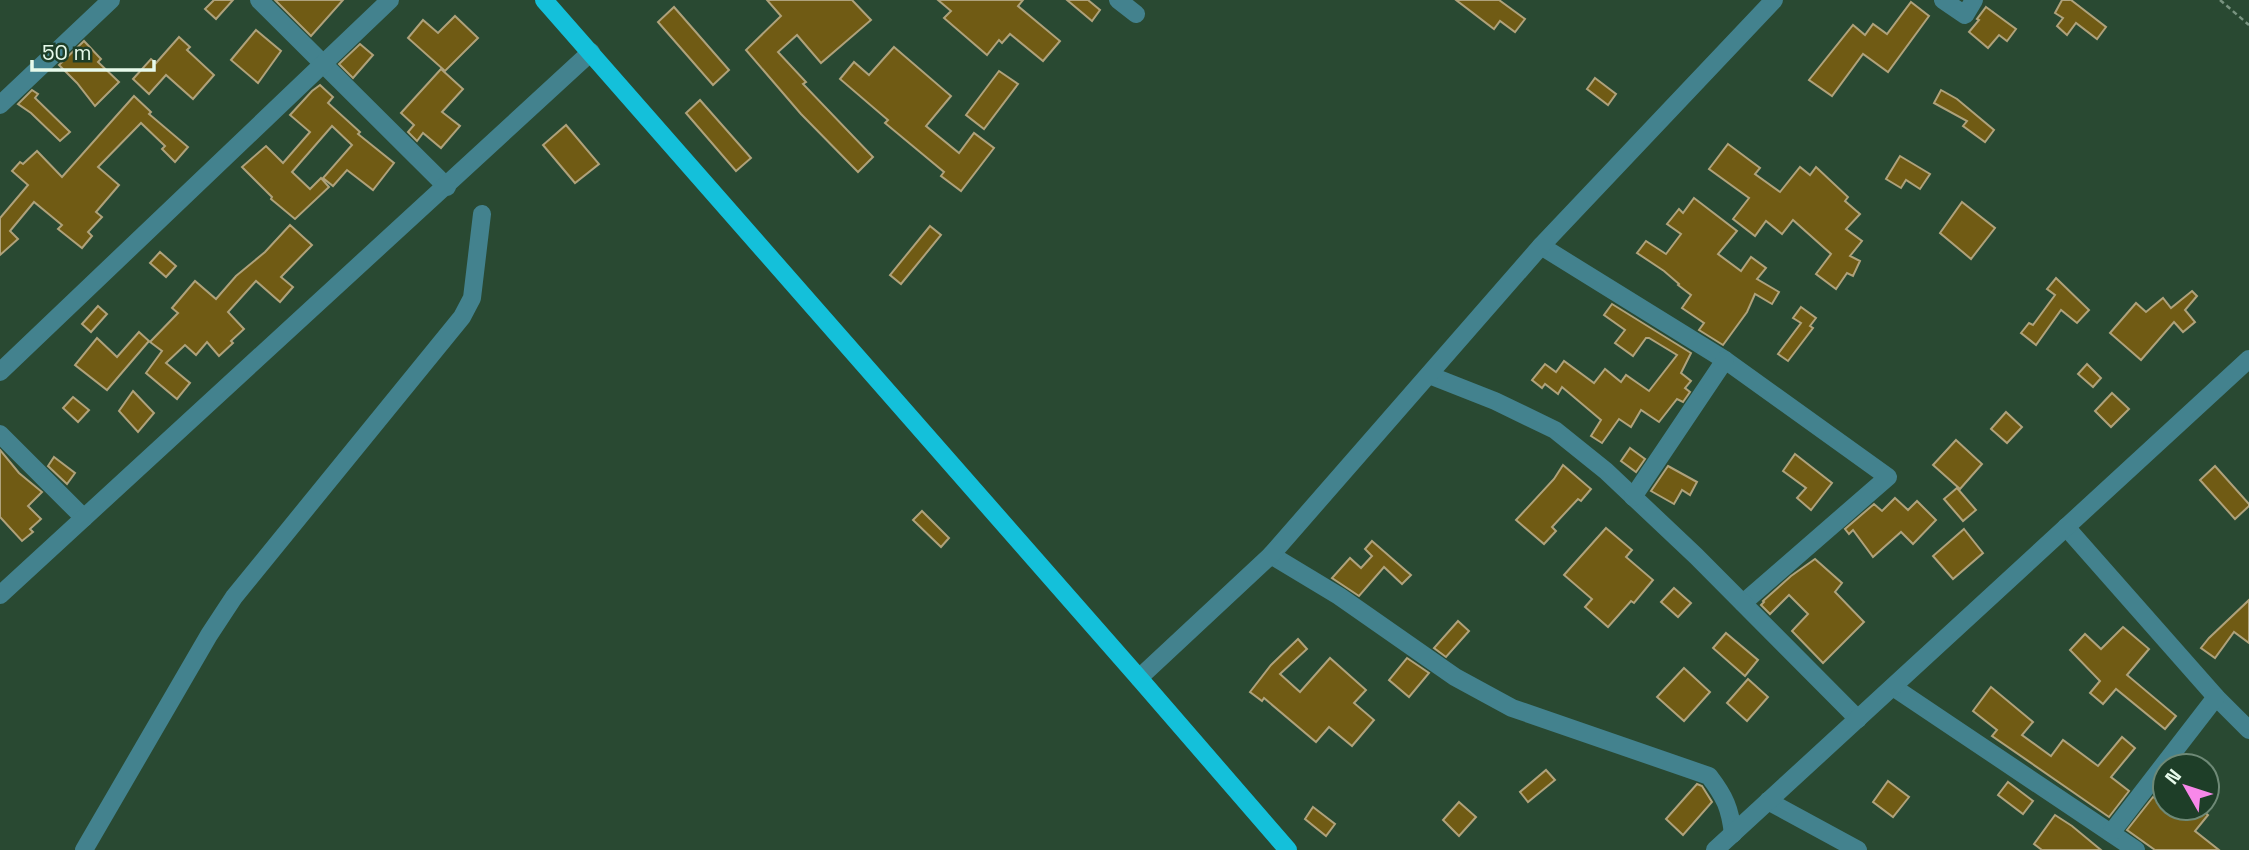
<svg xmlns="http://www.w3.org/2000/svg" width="2249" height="850" font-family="'Space Grotesk',sans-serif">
<rect width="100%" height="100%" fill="#294932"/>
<g fill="#705b14" stroke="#afa27b" stroke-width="2">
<path d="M214,0h19l-17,19 -11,-10z"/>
<path d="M275,0h68l-32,36z"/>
<path d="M767,0h85l19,20 -50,43 -24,-28 -19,17 28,30 -3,2 70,73 -15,15 -57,-58 -55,-64 35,-34z"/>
<path d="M938,0h85l-5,6 42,35 -17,20 -33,-27 -8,9 -3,-3 -12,15 -43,-37 7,-7z"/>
<path d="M1067,0h21l12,10 -8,11z"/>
<path d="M1456,0h43l26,19 -10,13 -15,-11 -6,8z"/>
<path d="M2062,0h9l35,27 -9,12 -21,-16 -9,12 -10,-9 6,-8 -8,-5z"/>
<path d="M1911,2l18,14 -41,56 -25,-18 -31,42 -23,-16 44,-55 12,10 8,-11 14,10z"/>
<path d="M674,7l55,63 -16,15 -55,-63z"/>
<path d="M1986,7l30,22 -9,12 -8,-6 -11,13 -19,-16 10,-12 -2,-1z"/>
<path d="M455,16l23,22 -33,33 -37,-33 15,-18 15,13z"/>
<path d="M256,30l25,21 -23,32 -27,-23z"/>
<path d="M179,37l11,10 -3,3 27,25 -21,24 -27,-24 -17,19 -16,-15 18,-20 5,4z"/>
<path d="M84,41l17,18 -3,3 21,20 -24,24 -18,-23 -18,-18z"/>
<path d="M360,44l13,11 -20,23 -14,-14z"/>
<path d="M894,47l57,49 -25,30 33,27 15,-20 20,15 -33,43 -20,-15 3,-4 -59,-49 3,-3 -48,-41 14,-17 15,13z"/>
<path d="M441,69l22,20 -21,23 18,14 -19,22 -18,-15 -6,8 -9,-9 6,-7 -13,-12z"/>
<path d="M999,71l19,13 -34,45 -18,-14z"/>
<path d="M1595,78l21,16 -8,11 -21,-16z"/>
<path d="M320,85l13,12 -5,6 32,29 -2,2 36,29 -21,27 -26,-20 -14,16 -10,-8 29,-33 -20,-19 -40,46 18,17 11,-11 8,9 -34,32 -24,-20 1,-2 -30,-30 24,-21 17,17 27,-31 -20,-17 22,-24z"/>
<path d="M32,90l6,4 -3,4 35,34 -10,9 -29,-28 -13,-9z"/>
<path d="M1941,90l16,9 37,31 -9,12 -22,-16 4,-5 -33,-18z"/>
<path d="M134,96l17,16 -2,2 39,33 -13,15 -13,-13 3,-3 -24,-23 -43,44 21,18 -23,27 6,5 -14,15 4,4 -10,12 -24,-19 4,-4 -28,-23 -24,29 8,8 -18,16v-37l28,-33 -16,-14 8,-9 3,2 14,-13 25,26z"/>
<path d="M700,100l51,58 -15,13 -50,-58z"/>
<path d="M566,125l33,39 -24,19 -32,-38z"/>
<path d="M1728,144l32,24 -5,6 25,18 20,-25 10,8 6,-8 32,30 -3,4 15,13 -14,15 16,12 -12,15 10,5 -7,15 -6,-3 -11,16 -20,-15 15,-20 -38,-34 -11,14 -16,-13 -11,15 -22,-17 16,-21 -40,-29z"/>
<path d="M1900,156l30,18 -10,15 -14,-9 -5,8 -15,-9z"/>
<path d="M1694,198l43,33 -19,23 23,17 10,-14 15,11 -9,11 22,13 -7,12 -17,-10 -8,18 -24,33 -24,-15 5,-7 -22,-15 9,-13 -13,-10 1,-1 -15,-13 -27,-18 9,-12 20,13 15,-20 -14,-10 12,-15 4,4z"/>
<path d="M1962,202l33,26 -24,31 -31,-26z"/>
<path d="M290,225l22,20 -31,32 12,10 -13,15 -24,-21 -28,31 16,17 -13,12 2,2 -14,13 -12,-14 -11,13 -11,-10 -19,18 24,20 -13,16 -31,-26 16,-22 -12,-9 28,-29 -6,-5 23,-27 21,18 20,-23 29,-24z"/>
<path d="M930,226l11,9 -40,49 -11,-9z"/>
<path d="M160,252l16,14 -10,11 -16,-14z"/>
<path d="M2056,278l33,32 -12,13 -16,-13 -25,35 -15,-12 8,-10 4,2 22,-30 -8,-6z"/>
<path d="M2192,291l5,5 -12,14 10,12 -12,10 -9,-10 -33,38 -31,-27 26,-30 10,9 17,-14 8,10z"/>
<path d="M1612,304l79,49 -10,20 10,8 -6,7 5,4 -7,10 -6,-3 -18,23 -18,-12 -10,17 -12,-8 -17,24 -11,-7 10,-16 -39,-33 -4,7 -13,-10 -3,4 -10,-8 13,-16 11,8 8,-11 30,22 11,-14 16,13 5,-7 23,16 28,-36 -28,-17h-3l-13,18 -18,-13 10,-13 -21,-15z"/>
<path d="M98,306l9,8 -16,18 -9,-8z"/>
<path d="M1801,307l15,11 -6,8 3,2 -25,33 -10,-7 23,-31 -8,-5z"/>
<path d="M139,332l10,9 -42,49 -32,-25 22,-27 20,19z"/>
<path d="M2087,364l14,14 -8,9 -15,-13z"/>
<path d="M133,391l21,22 -16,19 -19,-21z"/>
<path d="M2112,393l17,16 -18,18 -16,-16z"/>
<path d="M73,397l16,13 -11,12 -15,-14z"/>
<path d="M2006,412l16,15 -15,16 -16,-14z"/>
<path d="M1956,440l26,24 -22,25 -27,-24z"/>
<path d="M1630,448l15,11 -9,13 -15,-11z"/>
<path d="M0,450l19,23 23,19 -14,14 13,13 -11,10 3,3 -11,9 -22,-24z"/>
<path d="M1795,454l37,29 -21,27 -14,-12 9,-10 -23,-17z"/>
<path d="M54,457l21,16 -8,11 -19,-18z"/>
<path d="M1563,465l28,24 -10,12 -3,-2 -26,28 4,4 -12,13 -28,-24 38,-41z"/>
<path d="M1668,466l29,16 -7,13 -8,-5 -8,14 -23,-13z"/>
<path d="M2215,466l34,38v2l-14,13 -35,-39z"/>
<path d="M1957,488l19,22 -13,11 -19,-22z"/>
<path d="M1895,498l13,12 9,-9 19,19 -23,24 -12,-12 -28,25 -20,-27 -4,4 -4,-5 29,-25 8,7z"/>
<path d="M922,511l27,27 -8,9 -28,-27z"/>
<path d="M1606,528l26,22 -6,7 27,23 -19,23 -3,-2 -23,26 -23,-20 7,-8 -28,-24z"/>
<path d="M1964,529l19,24 -30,26 -20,-23z"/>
<path d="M1372,541l39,34 -9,9 -18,-17 -25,29 -27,-18 18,-20 11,10 11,-12 -7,-7z"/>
<path d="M1815,559l27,24 -7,9 29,30 -41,41 -31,-32 16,-17 -19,-19 -19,19 -9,-9 3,-3 -1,-1 28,-25z"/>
<path d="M1674,588l17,15 -13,14 -17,-15z"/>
<path d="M2249,600v43l-15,-11 -19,26 -14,-10 8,-10z"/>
<path d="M1458,621l11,10 -23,26 -12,-9z"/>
<path d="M2123,627l26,22 -22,26 49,41 -11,13 -49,-40 -13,15 -13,-11 10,-12 -30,-31 15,-16 16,15z"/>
<path d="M1726,633l32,27 -13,16 -32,-28z"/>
<path d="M1298,639l9,10 -27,25 20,18 30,-34 36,32 -12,13 20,17 -22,26 -23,-19 -13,15 -52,-44 -2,3 -12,-9 21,-27z"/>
<path d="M1407,658l22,15 -20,24 -20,-17z"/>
<path d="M1684,668l26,24 -26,29 -27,-24z"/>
<path d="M1748,679l20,18 -21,24 -20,-18z"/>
<path d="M1991,687l42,35 -11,13 29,21 12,-16 35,26 24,-29 13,11 -24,29 18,14 -20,26 -117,-81 5,-6 -24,-19z"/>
<path d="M1546,770l9,10 -27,22 -8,-10z"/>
<path d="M1888,781l21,16 -16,20 -20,-15z"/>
<path d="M2008,782l25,19 -10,13 -25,-19z"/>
<path d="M1697,784l5,2 10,16 -29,33 -17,-16z"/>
<path d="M2153,797l12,8v3h35l8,7 -13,16 24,19h-64l-28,-20z"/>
<path d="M1459,802l17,15 -17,19 -16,-16z"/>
<path d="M1313,807l22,17 -9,12 -21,-17z"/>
<path d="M2055,815l17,11 29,24h-59l-8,-6z"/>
</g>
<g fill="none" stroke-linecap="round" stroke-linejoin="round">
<path stroke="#799480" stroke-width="2.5" stroke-dasharray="5 3.5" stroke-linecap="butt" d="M2220,0l29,25"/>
<g stroke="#43828e" stroke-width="18">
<path d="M259,0l188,187"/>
<path d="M1118,0l18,14"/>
<path d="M1943,0l22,15 9,-15"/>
<path d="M0,105l111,-105"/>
<path d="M1541,246l184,114 163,117 -145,126"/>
<path d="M0,372l390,-372"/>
<path d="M1429,375l66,26 60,29 51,41 90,85 162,163"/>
<path d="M0,434l84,84"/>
<path d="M1633,497l92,-137"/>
<path d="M2066,527l150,170 33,33"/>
<path d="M1271,555l68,41 116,81 57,31 197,68c16,21 21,32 24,58"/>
<path d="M0,595l591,-543"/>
<path d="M1139,678l132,-123 270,-309 233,-246"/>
<path d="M1893,687l243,163"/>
<path d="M1768,801l90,49"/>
<path d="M2111,833l105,-136"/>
<path d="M84,850l125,-215 25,-38 228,-280 10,-19 10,-84"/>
<path d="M1715,850l534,-491"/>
</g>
<path stroke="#14c0da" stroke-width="18" d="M544,0l595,678 149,172"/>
</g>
<g transform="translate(2186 787) rotate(309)"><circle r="33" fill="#1e3e28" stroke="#6e8976" stroke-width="2"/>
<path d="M0-5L12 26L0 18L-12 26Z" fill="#f888ea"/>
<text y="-10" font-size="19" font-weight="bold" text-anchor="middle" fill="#e7faeb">N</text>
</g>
<path d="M32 60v10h122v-10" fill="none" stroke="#e7faeb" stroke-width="3.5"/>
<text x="42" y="60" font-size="21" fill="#e7faeb" stroke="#1e3e28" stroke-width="5" paint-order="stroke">50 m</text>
</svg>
